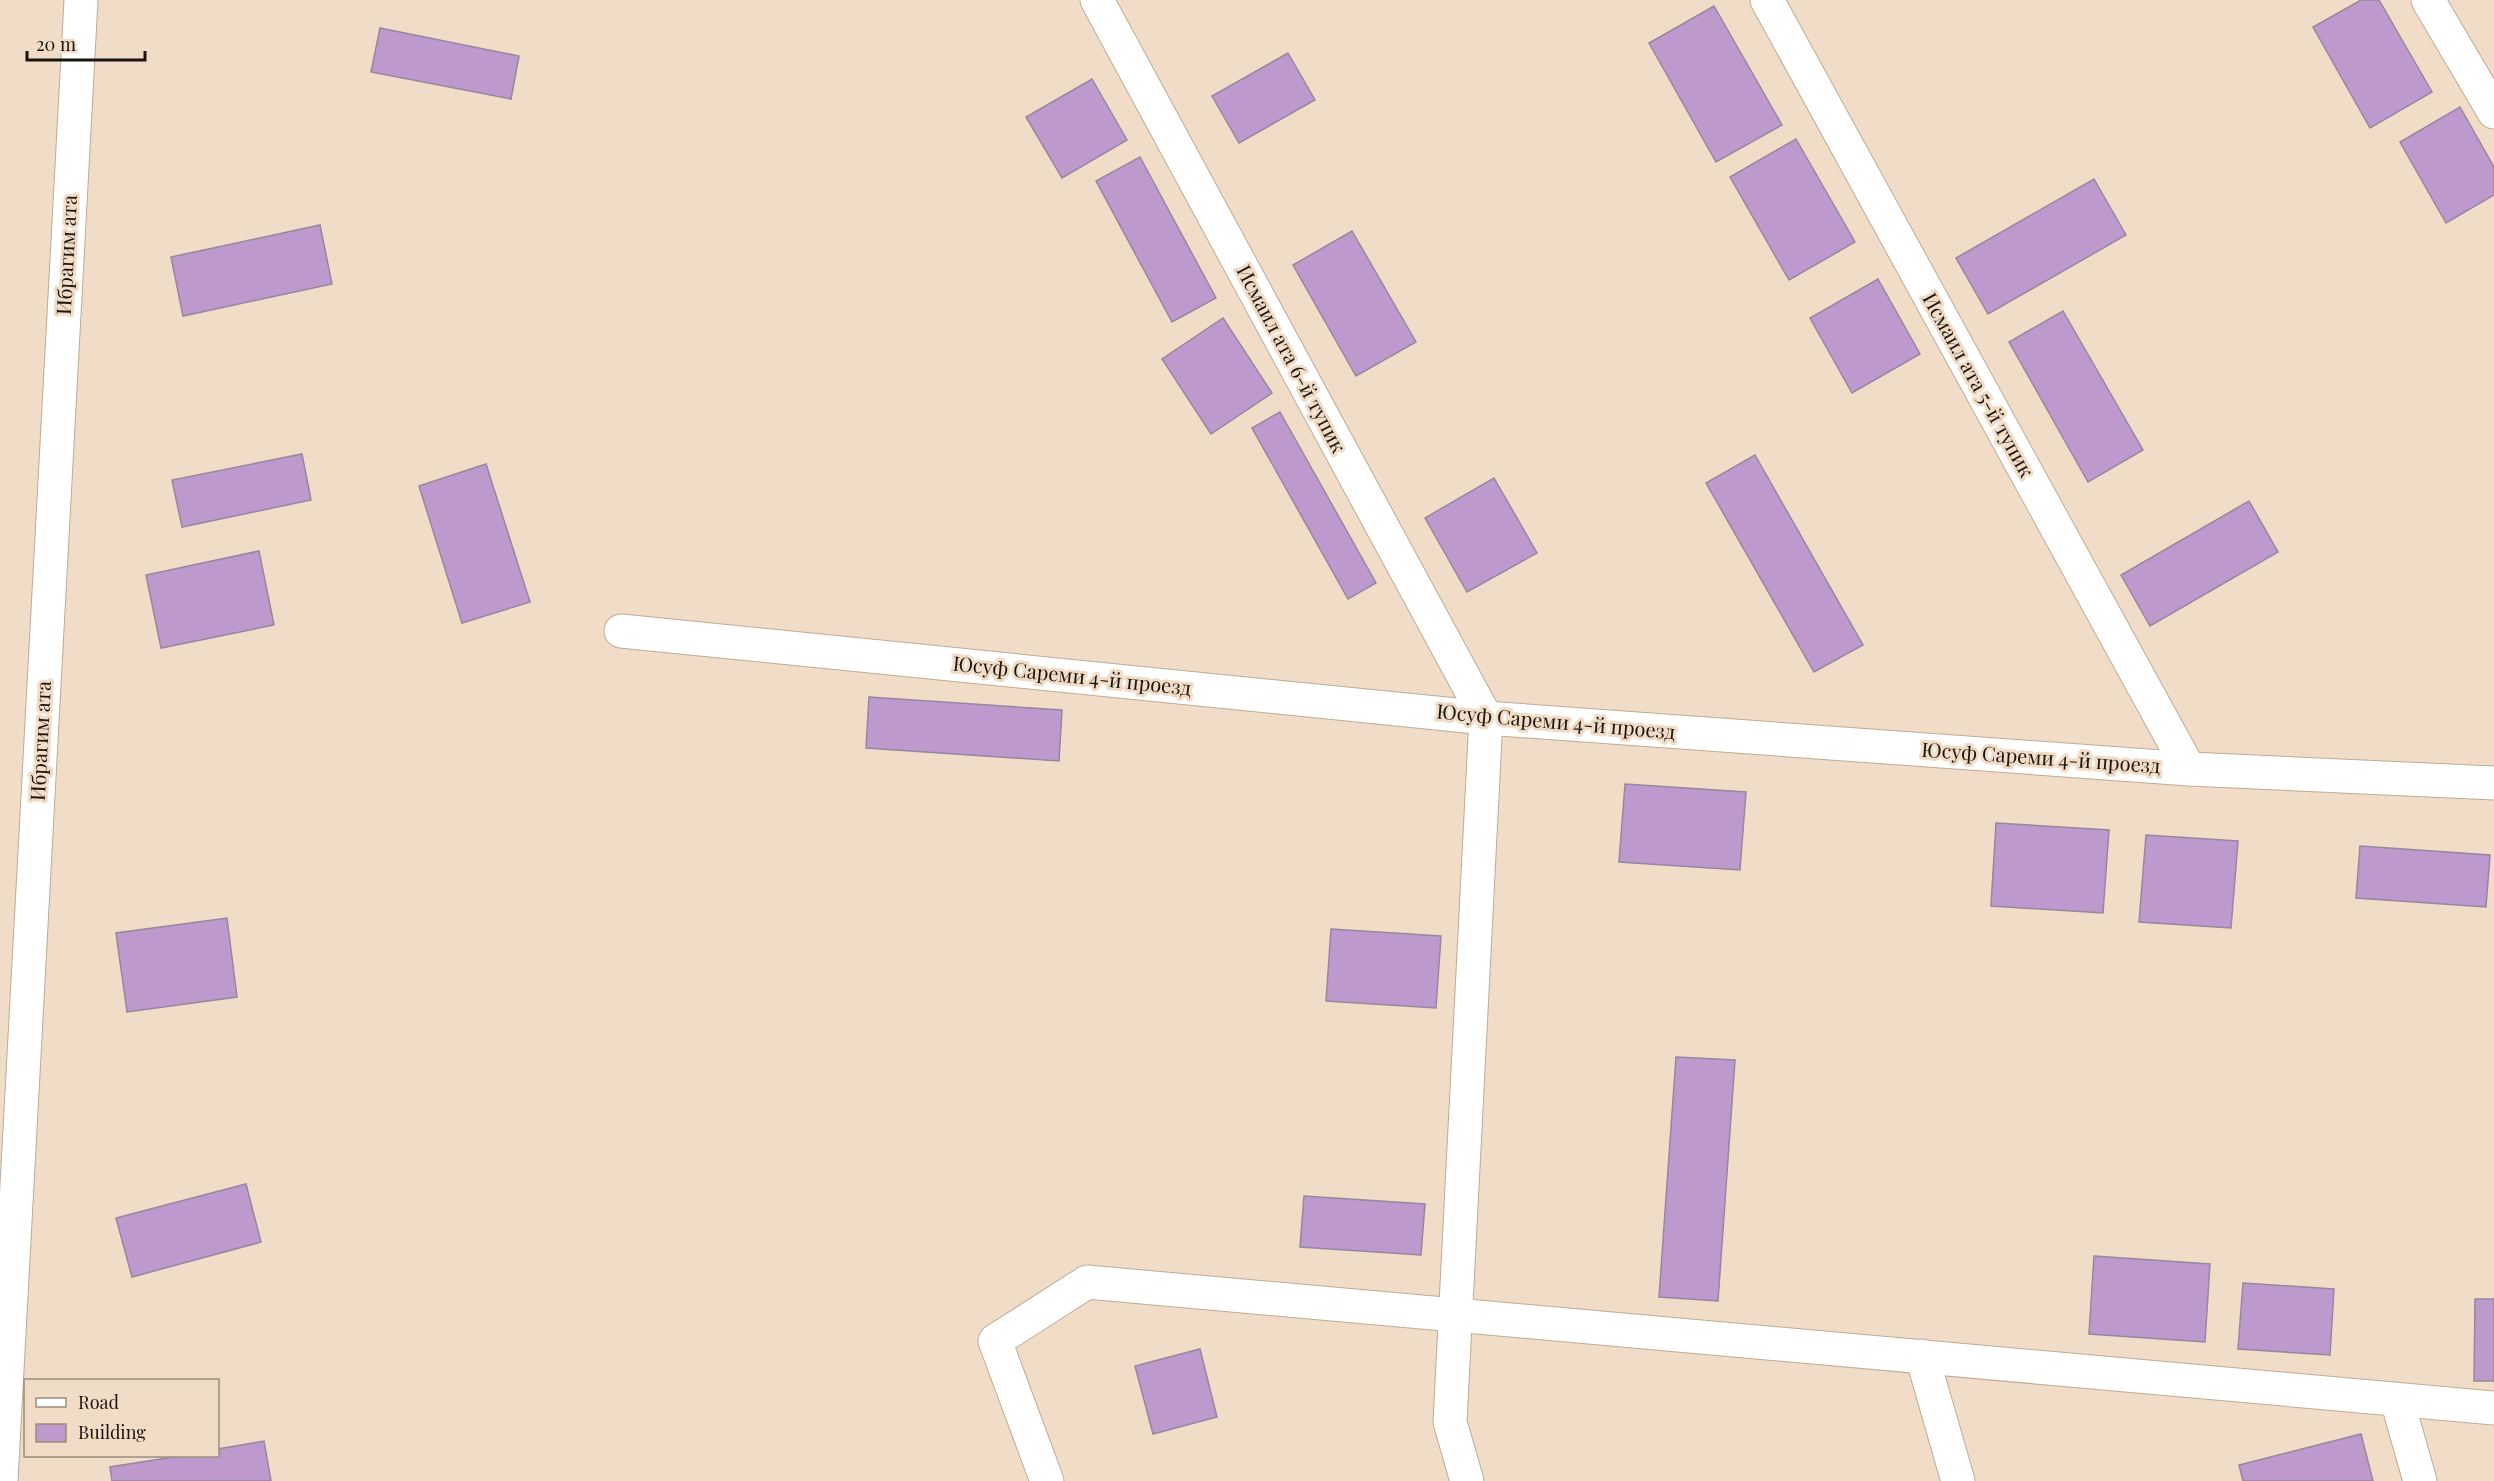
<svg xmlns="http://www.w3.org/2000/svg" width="2494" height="1481" font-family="'Playfair Display',serif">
<rect width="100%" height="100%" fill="#f1ddc7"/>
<g fill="#bd99ce" stroke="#96879e" stroke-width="1.5">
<path d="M2361,0h18l53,92 -62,36 -57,-101z"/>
<path d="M1714,6l68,119 -66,37 -67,-119z"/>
<path d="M380,28l139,28 -8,43 -140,-27z"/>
<path d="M1288,53l27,47 -76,43 -27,-47z"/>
<path d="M1092,79l35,61 -65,38 -36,-61z"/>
<path d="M2460,107l34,60v28l-48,28 -46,-81z"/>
<path d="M1796,139l59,103 -66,38 -59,-103z"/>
<path d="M1140,157l76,141 -44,24 -76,-141z"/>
<path d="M2094,179l32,56 -138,79 -32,-56z"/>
<path d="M320,225l12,59 -149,32 -12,-59z"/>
<path d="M1352,231l64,111 -60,34 -63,-111z"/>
<path d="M1878,279l42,75 -68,39 -42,-75z"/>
<path d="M2063,311l80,139 -55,32 -79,-140z"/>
<path d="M1223,318l49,75 -61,41 -49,-75z"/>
<path d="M1280,412l96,171 -28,16 -96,-171z"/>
<path d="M302,454l9,46 -129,27 -10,-47z"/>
<path d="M1755,455l108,190 -49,27 -108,-189z"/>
<path d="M486,464l44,138 -68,21 -43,-137z"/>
<path d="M1494,478l43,75 -70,39 -42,-74z"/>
<path d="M2249,501l29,51 -128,74 -29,-51z"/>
<path d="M259,551l15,74 -113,23 -15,-73z"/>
<path d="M869,697l193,13 -3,51 -193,-13z"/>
<path d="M1625,784l121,8 -6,78 -121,-8z"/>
<path d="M1996,823l113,7 -6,83 -112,-7z"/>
<path d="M2146,835l92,6 -7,87 -92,-6z"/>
<path d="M2360,846l130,9 -4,52 -130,-9z"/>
<path d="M227,918l10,79 -110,15 -11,-79z"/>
<path d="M1331,929l110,7 -5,72 -110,-7z"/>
<path d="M1676,1057l59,3 -17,241 -59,-4z"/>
<path d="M246,1184l15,58 -129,35 -16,-59z"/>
<path d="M1304,1196l121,8 -4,51 -121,-8z"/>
<path d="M2094,1256l116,8 -5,78 -116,-8z"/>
<path d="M2243,1283l91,6 -4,66 -92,-6z"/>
<path d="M2475,1299h19v82h-20z"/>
<path d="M1200,1349l17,68 -64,17 -18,-68z"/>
<path d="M2361,1434l12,47h-130l-4,-16z"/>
<path d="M264,1441l7,40h-159l-2,-14 70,-11h38v-7z"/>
</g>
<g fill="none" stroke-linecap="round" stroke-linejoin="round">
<defs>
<g id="street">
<path d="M1097,0l389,718 -36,704 17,59"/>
<path d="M1767,0l422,769"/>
<path d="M2428,0l66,112"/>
<path d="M621,631l865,87 703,51 305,14"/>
<path d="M1922,1356l36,125"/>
<path d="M2397,1400l23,81"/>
<path d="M1047,1481l-52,-140 92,-59 1407,126"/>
</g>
<path id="secondary" d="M1,1481l80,-1481"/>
</defs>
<use href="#street" stroke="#beab95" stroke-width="35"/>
<use href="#secondary" stroke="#beab95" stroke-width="35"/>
<use href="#street" stroke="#fff" stroke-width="33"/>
<use href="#secondary" stroke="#fff" stroke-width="33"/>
</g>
<g text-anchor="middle" stroke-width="6" stroke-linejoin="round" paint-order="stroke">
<g font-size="20" fill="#1b140c" stroke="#f1ddc7">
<text transform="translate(67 255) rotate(-87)" y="7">Ибрагим ата</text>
<text transform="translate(1291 359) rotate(62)" y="7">Исмаил ата 6-й тупик</text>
<text transform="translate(1978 385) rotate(61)" y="7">Исмаил ата 5-й тупик</text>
<text transform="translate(1072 676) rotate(6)" y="7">Юсуф Сареми 4-й проезд</text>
<text transform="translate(1556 722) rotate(5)" y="7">Юсуф Сареми 4-й проезд</text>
<text transform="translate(41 741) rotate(-87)" y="7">Ибрагим ата</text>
<text transform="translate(2041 758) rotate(4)" y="7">Юсуф Сареми 4-й проезд</text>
</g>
</g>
<rect x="24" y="1379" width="195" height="78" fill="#f1ddc7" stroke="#9b8d7c" stroke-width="1.5"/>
<rect x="36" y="1398" width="30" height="9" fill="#ffffff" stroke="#9b8d7c" stroke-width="1.5"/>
<text x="78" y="1409" font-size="18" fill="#1b140c">Road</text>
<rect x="36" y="1424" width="30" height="18" fill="#bd99ce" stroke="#9b8d7c" stroke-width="1.5"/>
<text x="78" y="1439" font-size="18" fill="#1b140c">Building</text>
<path d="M27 51v9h118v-9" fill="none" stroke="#1b140c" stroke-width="3"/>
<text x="36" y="51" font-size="18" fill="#1b140c" stroke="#f1ddc7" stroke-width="4.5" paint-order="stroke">20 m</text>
</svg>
